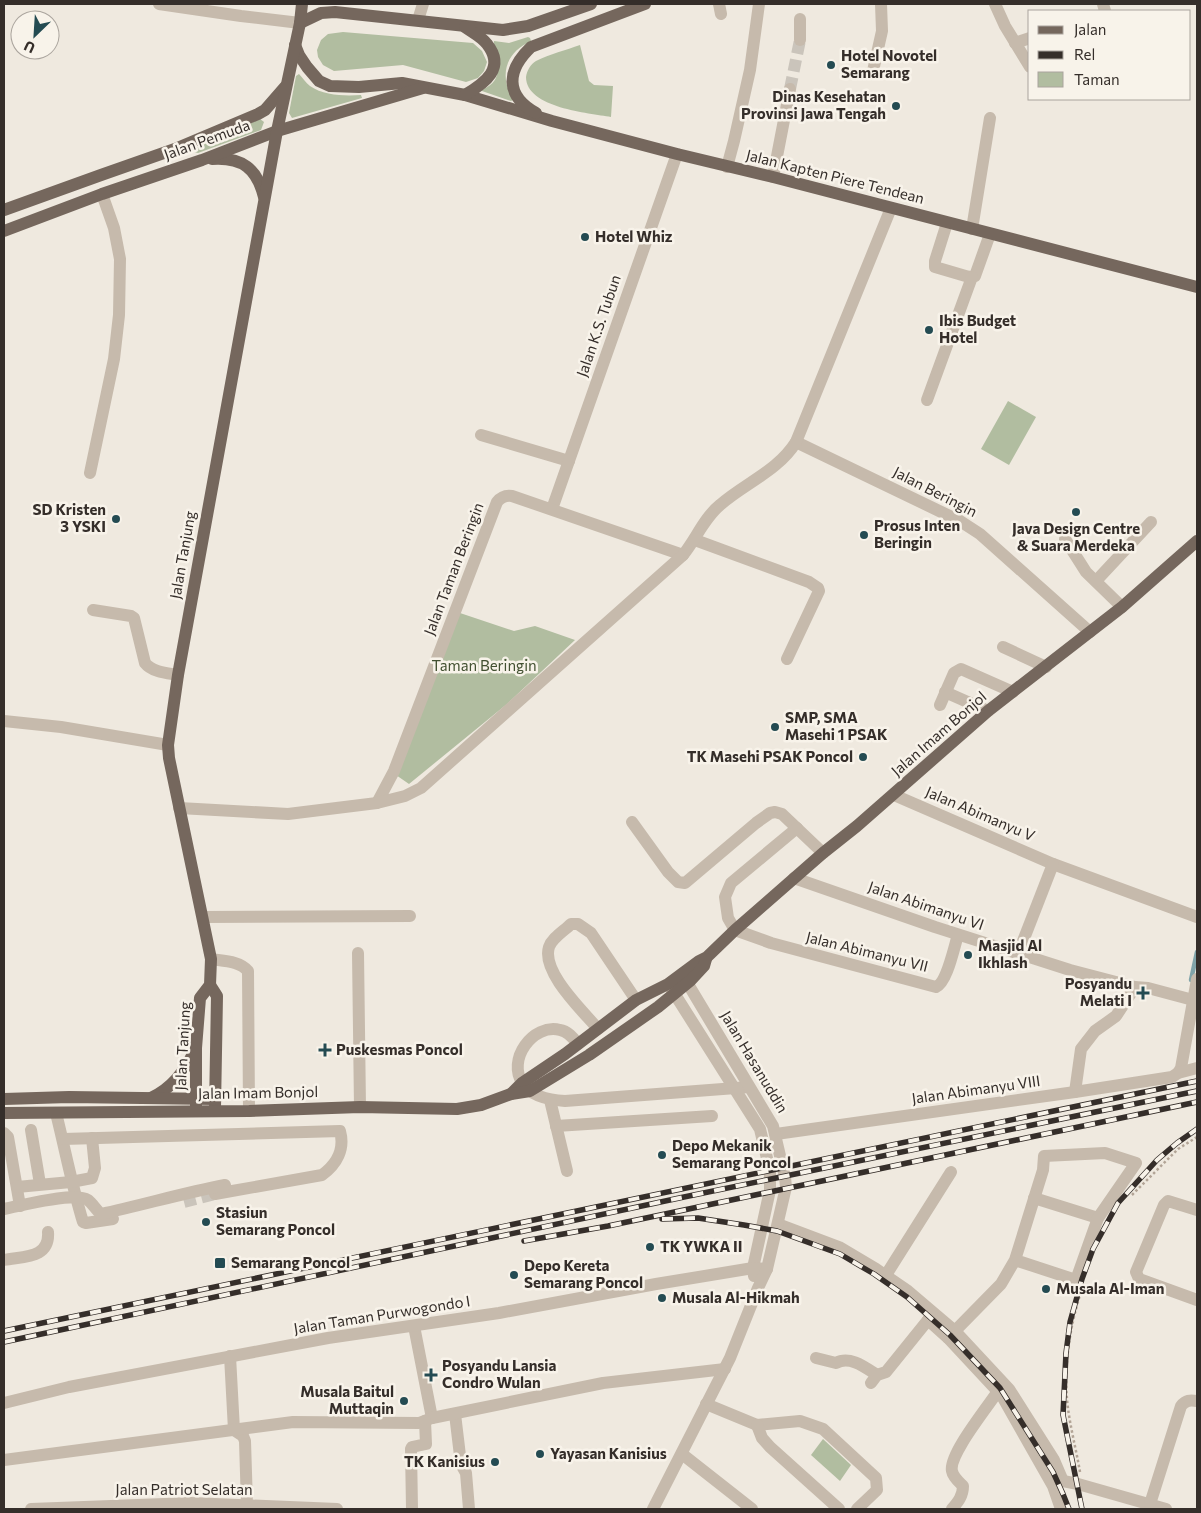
<svg xmlns="http://www.w3.org/2000/svg" width="1201" height="1513" font-family="Commissioner,sans-serif">
<rect width="100%" height="100%" fill="#efe9df"/>
<g fill="#b1bda0">
<path d="M343,32l130,11 9,8 5,11 -3,9 -6,7 -12,4 -63,-17 -69,6 -11,-6 -5,-8 -1,-7 4,-10 7,-6z"/>
<path d="M528,37l2,1 1,3c-26,12 -32,34 -18,59l-2,1 -29,-10v-1c26,-12 11,-28 12,-49l15,2z"/>
<path d="M580,45l9,36 5,4 19,1 -2,31c-22,-4 -85,-9 -85,-40 1,-7 5,-13 10,-16 14,-7 30,-11 44,-16z"/>
<path d="M299,74c4,4 7,9 11,12 14,10 36,10 51,9l1,3 -70,20 -3,-5 7,-37z"/>
<path d="M260,119l4,3 -3,8 -63,23 -4,-1 1,-4z"/>
<path d="M1008,401l28,16 -27,48 -28,-16z"/>
<path d="M460,613l54,18 21,-5 40,14 -68,64 -98,80 -13,-9z"/>
<path d="M823,1439l28,26 -11,16 -29,-26z"/>
</g>
<g fill="none" stroke-linecap="round" stroke-linejoin="round">
<path stroke="#81a4a9" stroke-width="4.5" d="M1191,980l6,-28"/>
<g stroke="#cac4bb" stroke-width="12" stroke-dasharray="12 6" stroke-linecap="butt">
<path d="M790,89l10,-49"/>
<path d="M184,1202l31,-8"/>
</g>
<g stroke="#b2a496" stroke-width="2.5" stroke-dasharray="2.5 2.5" stroke-linecap="butt">
<path d="M1132,1195l46,-46 19,-12"/>
<path d="M1080,1472c-4,-24 -11,-49 -13,-73 -3,-34 3,-74 14,-107"/>
</g>
<g stroke="#c6baac" stroke-width="12">
<path d="M159,4l82,12 59,7"/>
<path d="M719,4l2,10"/>
<path d="M995,4l10,22 25,41"/>
<path d="M1103,4l2,7"/>
<path d="M418,20l5,-16"/>
<path d="M800,40v-21"/>
<path d="M1015,43l15,-5"/>
<path d="M873,71l9,-40 -1,-27"/>
<path d="M727,167l7,-26 16,-71 9,-66"/>
<path d="M773,177l17,-88"/>
<path d="M947,223l-12,38v6l34,10 6,-1 15,-42"/>
<path d="M972,229l18,-111"/>
<path d="M927,400l45,-123"/>
<path d="M481,435l88,26"/>
<path d="M796,442l164,79 20,13 110,98"/>
<path d="M90,473l24,-114 5,-44 1,-56 -6,-31 -12,-34"/>
<path d="M552,509l125,-355"/>
<path d="M1065,539l21,33 36,35"/>
<path d="M695,540l114,42 9,6 1,3 -32,68"/>
<path d="M1096,581l55,-59"/>
<path d="M93,610l38,6 3,2 11,45c7,9 22,10 33,12"/>
<path d="M1003,647l43,20"/>
<path d="M945,692l43,19"/>
<path d="M940,705l14,-32 7,-4 52,23"/>
<path d="M4,721l57,6 107,18"/>
<path d="M894,795l159,69 144,53"/>
<path d="M377,803l17,-32 103,-269c4,-5 9,-7 15,-6l171,59"/>
<path d="M179,808l109,6 89,-11 28,-7 16,-8 262,-233c13,-16 21,-37 37,-50 25,-22 58,-34 76,-63l95,-234"/>
<path d="M632,822l36,50 10,10 7,1 71,-60 14,-10 5,-1 7,2 41,39"/>
<path d="M797,828l-66,55 -6,14 3,21 7,12 36,13 165,44c11,-4 18,-40 22,-52"/>
<path d="M794,878l141,49 135,43 65,17 13,1 45,12"/>
<path d="M203,917l207,-1"/>
<path d="M358,953l2,154"/>
<path d="M1018,954l35,-90"/>
<path d="M211,959c13,2 29,2 37,12l1,140"/>
<path d="M669,985l91,144 10,42v19l-17,78 1,8"/>
<path d="M598,1029c-15,-18 -57,-57 -49,-82 3,-9 15,-16 22,-23h7l13,9 45,67"/>
<path d="M578,1044c-4,-5 -10,-13 -18,-14 -27,-7 -54,30 -37,54 8,12 27,16 42,17l184,-14"/>
<path d="M1178,1073l3,-5 16,-89"/>
<path d="M1075,1092l6,-43 14,-18 21,-15 19,-29"/>
<path d="M550,1100l17,71"/>
<path d="M56,1113c9,36 16,73 27,109l3,1 27,-4"/>
<path d="M556,1126l156,-10"/>
<path d="M31,1130l9,54"/>
<path d="M4,1133l4,4 12,69"/>
<path d="M776,1134l299,-42 97,-15 6,-4 19,-5"/>
<path d="M63,1139l277,-8c5,18 -3,33 -18,44l-107,19"/>
<path d="M17,1187l54,-5 21,-4 3,-10 -3,-30"/>
<path d="M1034,1198l64,20"/>
<path d="M4,1209c17,-3 70,-18 84,-9 5,4 8,10 13,14 42,-9 82,-21 124,-29"/>
<path d="M1197,1210l-29,-9 -4,4 -28,67 3,7 58,21"/>
<path d="M778,1224l61,23 37,22 32,22 47,40 54,58 45,71 9,21"/>
<path d="M4,1260c19,-4 46,-1 44,-28"/>
<path d="M886,1275l65,-103"/>
<path d="M928,1320l20,18 54,58 51,90 8,23"/>
<path d="M414,1326l18,92"/>
<path d="M948,1338l53,-54 14,-24 28,-90 1,-14 61,-3 31,10 -38,55 -22,62 -61,-20"/>
<path d="M230,1356l4,74"/>
<path d="M816,1358l20,5c14,-8 30,5 41,12"/>
<path d="M871,1383l6,-8 9,-3 46,-57"/>
<path d="M4,1403l65,-16 259,-49 171,-25 157,-29 97,-16 14,1"/>
<path d="M706,1404l51,21 43,-4 23,8 53,49 1,12 -20,19"/>
<path d="M455,1414l6,50 5,9 3,36"/>
<path d="M757,1425l5,13 8,9 69,62"/>
<path d="M234,1430l9,6 2,5 2,64"/>
<path d="M682,1454l70,55"/>
<path d="M4,1460l289,-38 126,1 13,-5 171,-35 122,-14"/>
<path d="M1056,1484l7,-3 15,3 88,25"/>
<path d="M1150,1504l31,-98c5,-6 9,-6 16,-5"/>
<path d="M31,1509l160,-6 146,6"/>
<path d="M412,1509l-1,-60 1,-2 14,-3 -1,-23"/>
<path d="M653,1509l77,-151 28,-70 9,-19 19,-82 -1,-10 -12,-51 -91,-152"/>
<path d="M952,1509c6,-7 11,-13 11,-23 -4,-4 -10,-9 -11,-15 -4,-17 40,-69 50,-86"/>
</g>
<g stroke="#75675d" stroke-width="12">
<path d="M300,23l21,-10 14,-1 168,18 25,-4 63,-22"/>
<path d="M295,45l4,10 8,12 12,14 11,5 29,1 43,-4 63,12 87,26 125,33 96,23 424,110"/>
<path d="M465,95c20,-12 41,-27 22,-51 -5,-7 -15,-12 -22,-17"/>
<path d="M536,113c-32,-18 -29,-43 -5,-66l114,-43"/>
<path d="M212,159c31,-2 45,10 52,38"/>
<path d="M4,210l97,-35 74,-26 83,-35 7,-4 20,-23"/>
<path d="M4,231l98,-37 100,-34 75,-29 146,-43"/>
<path d="M210,985l7,11 -2,112"/>
<path d="M511,1094l11,-11 43,-29 71,-54 32,-16 31,-23 8,-4 28,-27 88,-77 34,-27 131,-115 134,-104 75,-66"/>
<path d="M151,1098c21,-10 33,-26 43,-46"/>
<path d="M4,1099l65,-2 146,2"/>
<path d="M196,1111v-63l4,-50 10,-13 1,-26 -42,-201 -1,-13 10,-70 99,-544 23,-108 2,-19"/>
<path d="M4,1113l245,-2 111,-4 97,2 24,-4 30,-11 19,-3 59,-36 69,-48 33,-27 13,-14 2,-7"/>
</g>
<defs>
<g id="rail">
<path d="M662,1219l36,-1 46,7 33,6 63,23 34,20 33,23 43,38 50,53 53,84 10,22 6,15"/>
<path d="M524,1241l84,-15 589,-124"/>
<path d="M4,1331l1193,-250"/>
<path d="M4,1342l680,-145 513,-106"/>
<path d="M1082,1509l-19,-94 3,-62 4,-31 12,-43 11,-30 25,-46 39,-43 20,-17 20,-14"/>
</g>
</defs>
<use href="#rail" stroke="#352e2a" stroke-width="5.5"/>
<use href="#rail" stroke="#f8f3ea" stroke-width="4" stroke-dasharray="11" stroke-linecap="butt"/>
</g>
<g fill="#244b52" stroke="#f8f3ea" stroke-width="2">
<circle cx="831" cy="65" r="5"/>
<circle cx="896" cy="106" r="5"/>
<circle cx="585" cy="237" r="5"/>
<circle cx="929" cy="330" r="5"/>
<circle cx="1076" cy="512" r="5"/>
<circle cx="116" cy="519" r="5"/>
<circle cx="864" cy="535" r="5"/>
<circle cx="775" cy="727" r="5"/>
<circle cx="863" cy="757" r="5"/>
<circle cx="968" cy="955" r="5"/>
<path d="M1140.5 985.5h5v5h5v5h-5v5h-5v-5h-5v-5h5z"/>
<path d="M322.5 1042.5h5v5h5v5h-5v5h-5v-5h-5v-5h5z"/>
<circle cx="662" cy="1155" r="5"/>
<circle cx="206" cy="1222" r="5"/>
<circle cx="650" cy="1247" r="5"/>
<rect x="214" y="1257" width="12" height="12" rx="2.5"/>
<circle cx="514" cy="1275" r="5"/>
<circle cx="1046" cy="1289" r="5"/>
<circle cx="662" cy="1298" r="5"/>
<path d="M428.5 1367.5h5v5h5v5h-5v5h-5v-5h-5v-5h5z"/>
<circle cx="404" cy="1401" r="5"/>
<circle cx="540" cy="1454" r="5"/>
<circle cx="495" cy="1462" r="5"/>
</g>
<g text-anchor="middle" stroke-width="5" stroke-linejoin="round" paint-order="stroke">
<g font-size="15" font-weight="bold" fill="#352e2a" stroke="#f8f3ea" text-anchor="start">
<text x="841" y="61">Hotel Novotel<tspan x="841" dy="17">Semarang</tspan></text>
<text x="886" y="102" text-anchor="end">Dinas Kesehatan<tspan x="886" dy="17">Provinsi Jawa Tengah</tspan></text>
<text x="595" y="242">Hotel Whiz</text>
<text x="939" y="326">Ibis Budget<tspan x="939" dy="17">Hotel</tspan></text>
<text x="106" y="515" text-anchor="end">SD Kristen<tspan x="106" dy="17">3 YSKI</tspan></text>
<text x="874" y="531">Prosus Inten<tspan x="874" dy="17">Beringin</tspan></text>
<text x="1076" y="534" text-anchor="middle">Java Design Centre<tspan x="1076" dy="17">&amp; Suara Merdeka</tspan></text>
<text x="785" y="723">SMP, SMA<tspan x="785" dy="17">Masehi 1 PSAK</tspan></text>
<text x="853" y="762" text-anchor="end">TK Masehi PSAK Poncol</text>
<text x="978" y="951">Masjid Al<tspan x="978" dy="17">Ikhlash</tspan></text>
<text x="1132" y="989" text-anchor="end">Posyandu<tspan x="1132" dy="17">Melati I</tspan></text>
<text x="336" y="1055">Puskesmas Poncol</text>
<text x="672" y="1151">Depo Mekanik<tspan x="672" dy="17">Semarang Poncol</tspan></text>
<text x="216" y="1218">Stasiun<tspan x="216" dy="17">Semarang Poncol</tspan></text>
<text x="660" y="1252">TK YWKA II</text>
<text x="231" y="1268">Semarang Poncol</text>
<text x="524" y="1271">Depo Kereta<tspan x="524" dy="17">Semarang Poncol</tspan></text>
<text x="1056" y="1294">Musala Al-Iman</text>
<text x="672" y="1303">Musala Al-Hikmah</text>
<text x="442" y="1371">Posyandu Lansia<tspan x="442" dy="17">Condro Wulan</tspan></text>
<text x="394" y="1397" text-anchor="end">Musala Baitul<tspan x="394" dy="17">Muttaqin</tspan></text>
<text x="550" y="1459">Yayasan Kanisius</text>
<text x="485" y="1467" text-anchor="end">TK Kanisius</text>
</g>
<g font-size="15" fill="#352e2a" stroke="#f8f3ea">
<text transform="translate(207 140) rotate(-20)" y="5">Jalan Pemuda</text>
<text transform="translate(835 177) rotate(14)" y="5">Jalan Kapten Piere Tendean</text>
<text transform="translate(599 326) rotate(-71)" y="5">Jalan K.S. Tubun</text>
<text transform="translate(935 492) rotate(27)" y="5">Jalan Beringin</text>
<text transform="translate(183 555) rotate(-80)" y="5">Jalan Tanjung</text>
<text transform="translate(454 569) rotate(-69)" y="5">Jalan Taman Beringin</text>
<text transform="translate(939 734) rotate(-41)" y="5">Jalan Imam Bonjol</text>
<text transform="translate(980 814) rotate(23)" y="5">Jalan Abimanyu V</text>
<text transform="translate(926 906) rotate(19)" y="5">Jalan Abimanyu VI</text>
<text transform="translate(867 952) rotate(14)" y="5">Jalan Abimanyu VII</text>
<text transform="translate(183 1046) rotate(-87)" y="5">Jalan Tanjung</text>
<text transform="translate(754 1062) rotate(59)" y="5">Jalan Hasanuddin</text>
<text transform="translate(976 1090) rotate(-8)" y="5">Jalan Abimanyu VIII</text>
<text transform="translate(258 1093) rotate(-1)" y="5">Jalan Imam Bonjol</text>
<text transform="translate(382 1315) rotate(-9)" y="5">Jalan Taman Purwogondo I</text>
<text x="184" y="1495">Jalan Patriot Selatan</text>
</g>
<g font-size="15" fill="#425031" stroke="#f8f3ea">
<text x="484" y="671">Taman Beringin</text>
</g>
</g>
<rect width="1201" height="1513" fill="none" stroke="#352e2a" stroke-width="10"/>
<rect x="1028" y="10" width="162" height="90" fill="#f8f3ea" stroke="#aaa49d"/>
<rect x="1038" y="26" width="25" height="8" fill="#75675d" stroke="#aaa49d"/>
<text x="1074" y="35" font-size="15" fill="#352e2a">Jalan</text>
<rect x="1038" y="51" width="25" height="8" fill="#352e2a" stroke="#aaa49d"/>
<text x="1074" y="60" font-size="15" fill="#352e2a">Rel</text>
<rect x="1038" y="72" width="25" height="15" fill="#b1bda0" stroke="#aaa49d"/>
<text x="1074" y="85" font-size="15" fill="#352e2a">Taman</text>
<g transform="translate(35 35) rotate(205)"><circle r="24" fill="#f8f3ea" stroke="#aaa49d"/>
<path d="M0-4L9 19L0 12L-9 19Z" fill="#244b52"/>
<text y="-8" font-size="14" font-weight="bold" text-anchor="middle" fill="#352e2a">U</text>
</g>
</svg>
